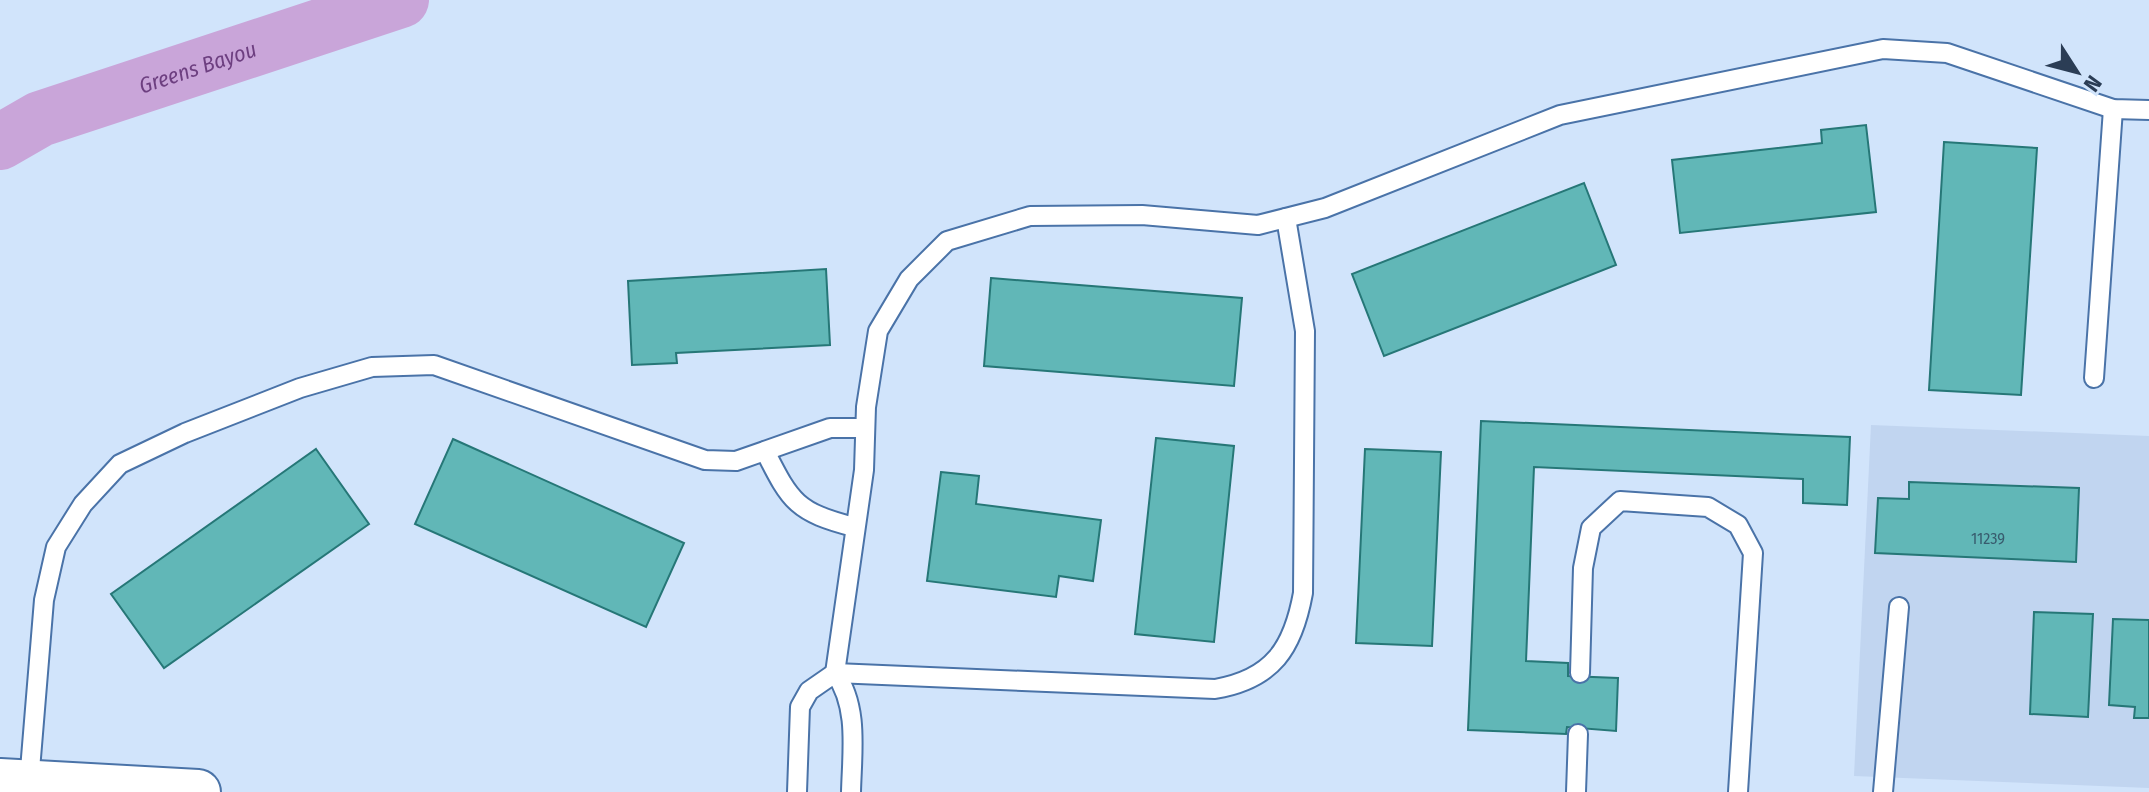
<svg xmlns="http://www.w3.org/2000/svg" width="2149" height="792" font-family="'Fira Sans Condensed',sans-serif">
<rect width="100%" height="100%" fill="#d1e4fb"/>
<path fill="#c1d5f0" d="M1871,425l278,11v352l-295,-12z"/>
<g fill="none" stroke-linecap="round" stroke-linejoin="round">
<path stroke="#c9a5d9" stroke-width="56" id="s1" d="M0,142l40,-23 361,-119"/>
</g>
<g fill="#61b7b7" stroke="#267777" stroke-width="2">
<path d="M1866,125l10,87 -196,21 -8,-73 150,-17 -1,-13z"/>
<path d="M1944,142l93,6 -16,247 -92,-5z"/>
<path d="M1584,183l32,82 -232,91 -32,-82z"/>
<path d="M826,269l4,76 -154,8 1,10 -45,2 -4,-84z"/>
<path d="M991,278l251,20 -8,88 -250,-20z"/>
<path d="M1481,421l369,16 -3,68 -44,-2v-24l-269,-12 -8,194 42,2v13l50,2 -2,53 -49,-4 -1,7 -98,-4z"/>
<path d="M1156,438l78,8 -20,196 -79,-8z"/>
<path d="M453,439l231,104 -38,84 -231,-103z"/>
<path d="M316,449l53,75 -205,144 -53,-74z"/>
<path d="M1365,449l76,3 -9,194 -76,-3z"/>
<path d="M941,472l38,4 -3,28 125,16 -8,61 -34,-5 -3,21 -129,-16z"/>
<path d="M1909,482l170,6 -3,74 -201,-9 3,-55 31,1z"/>
<path d="M2034,612l59,2 -5,103 -58,-3z"/>
<path d="M2113,619l36,1v98h-15l1,-11 -26,-2z"/>
</g>
<g fill="none" stroke-linecap="round" stroke-linejoin="round">
<defs>
<g id="lane">
<path d="M2094,378l19,-269"/>
<path d="M765,451c26,52 32,61 89,76"/>
<path d="M1580,673l3,-105 8,-40 29,-27 88,6 30,18 15,28 -15,239"/>
<path d="M29,782l15,-182 12,-53 27,-43 37,-40 65,-31 115,-45 72,-21 62,-2 271,95 31,1 94,-33h35"/>
<path d="M797,792l3,-85 9,-16 26,-18 380,16c58,-10 78,-41 88,-96l2,-262 -19,-113"/>
<path d="M851,792c1,-41 8,-85 -16,-119l29,-203 2,-63 12,-76 31,-52 38,-38 83,-25 112,-1 116,10 67,-17 235,-93 323,-66 64,4 166,56 36,1"/>
<path d="M1576,792l2,-58"/>
<path d="M1883,792l16,-185"/>
</g>
<path id="primary" d="M0,781l198,11"/>
</defs>
<use href="#lane" stroke="#4a73a8" stroke-width="22"/>
<use href="#primary" stroke="#4a73a8" stroke-width="48"/>
<use href="#lane" stroke="#fff" stroke-width="18"/>
<use href="#primary" stroke="#fff" stroke-width="44"/>
</g>
<g text-anchor="middle" stroke-width="6" stroke-linejoin="round" paint-order="stroke">
<g font-size="16" fill="#385c6e">
<text x="1988" y="544">11239</text>
</g>
<g font-size="22" font-style="italic" fill="#6d3f80" stroke="#d1e4fb">
<text dy="8" stroke="none"><textPath href="#s1" startOffset="212">Greens Bayou</textPath></text>
</g>
</g>
<g transform="translate(2077 72) rotate(126)" stroke="#d1e4fb" stroke-width="6" paint-order="stroke">
<path d="M0-6L14 30L0 20L-14 30Z" fill="#2b3d55"/>
<text y="-12" font-size="22" font-weight="bold" text-anchor="middle" fill="#2b3d55">N</text>
</g>
</svg>
